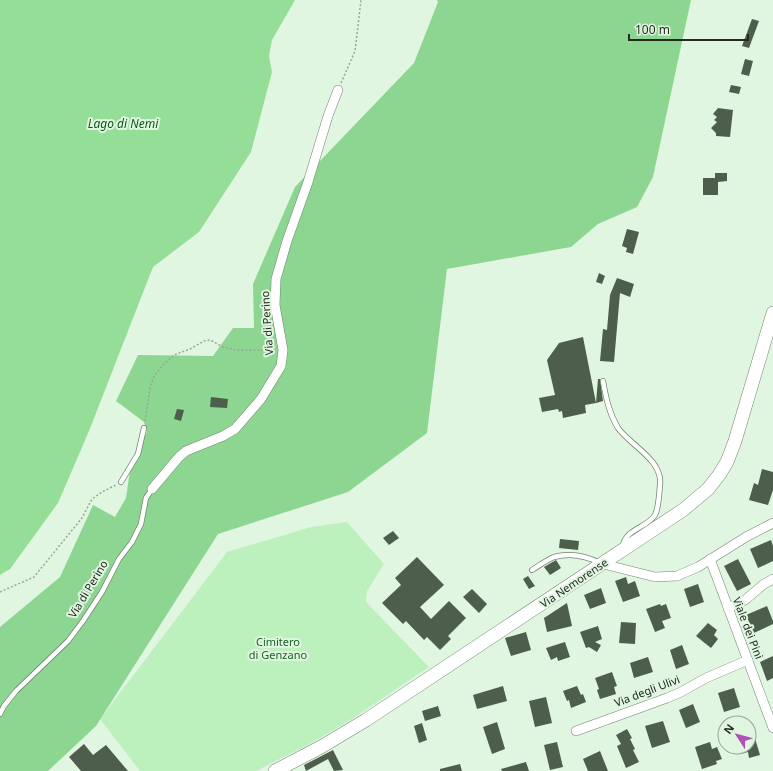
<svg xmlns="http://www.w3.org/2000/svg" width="773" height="771" font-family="'Noto Sans',sans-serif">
<rect width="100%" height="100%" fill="#e1f6e1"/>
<path fill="#bcf1bd" d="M347,522l37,42 -17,27 -1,11 63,65 -77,52 -44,26 -52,26h-116l-40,-52 127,-167 84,-25z"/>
<path fill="#8dd691" d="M437,0h254l-38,177 -16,30 -39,17 -27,23 -124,22 -20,164 -79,59 -130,42 -122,192 -48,45h-48v-144l60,-50 33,-72 22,12 11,-19 5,-34 16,-32 -3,-10 -28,-21 22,-46 75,1 20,-28h21l-1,-44 42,-97 119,-124 24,-61z"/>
<path fill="#95de98" d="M0,0h295l-23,40 -3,16 3,16 -21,80 -52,80 -46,35 -64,164 -31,72 -48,66 -10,6z"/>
<g fill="#4d5e4d">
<path d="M752,19l7,2 -10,27 -7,-2z"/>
<path d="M745,59l8,2 -4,15 -8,-2z"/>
<path d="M731,85l10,2 -2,7 -10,-2z"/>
<path d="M718,108l15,2 -3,27 -14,-1v-3l-5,-5 6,-6 -3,-2 3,-3 -4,-3z"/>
<path d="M715,173h12v8l-9,1v13h-15v-17h12z"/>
<path d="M627,229l12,3 -6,22 -7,-2 1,-4 -5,-2z"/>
<path d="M599,273l6,3 -3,8 -6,-2z"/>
<path d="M617,278l17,6 -4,13 -10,-4 -6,69 -14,-1 3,-32 4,1 3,-35z"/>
<path d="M583,337l13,66 -11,2 1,8 -23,5 -1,-7 -3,1 -1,-3 -16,3 -3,-14 16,-3 -8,-35 12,-17z"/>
<path d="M598,379h2l3,22 -7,2z"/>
<path d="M211,397l17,2 -1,9 -17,-1z"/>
<path d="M177,409l7,1 -3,11 -7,-2z"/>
<path d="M762,469l11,3v18l-5,15 -19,-5 5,-17 4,2z"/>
<path d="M393,531l6,7 -10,7 -6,-7z"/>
<path d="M560,539l19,2 -1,9 -19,-2z"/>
<path d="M771,540l2,6v15l-15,7 -8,-19z"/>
<path d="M417,557l27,28 -24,22 11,12 18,-18 17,17 -18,18 3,3 -11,11 -13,-13 -3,3 -18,-19 -3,3 -21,-21 19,-18 -6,-7z"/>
<path d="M738,559l13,25 -14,7 -13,-25z"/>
<path d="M556,560l5,8 -11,7 -6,-8z"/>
<path d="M528,576l7,10 -6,3 -6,-10z"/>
<path d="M626,577l2,7 7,-3 5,15 -17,6 -8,-21z"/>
<path d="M698,584l6,18 -14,5 -6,-18z"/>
<path d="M601,588l5,15 -16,6 -6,-14z"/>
<path d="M472,589l15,15 -8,9 -16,-16z"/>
<path d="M567,603l5,23 -25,6 -3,-14z"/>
<path d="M660,604l1,2 5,-2 5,14 -9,3 3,7 -10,4 -9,-23z"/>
<path d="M767,606l6,15v3l-19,9 -8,-18z"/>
<path d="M621,622l15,1 -1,21 -16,-1z"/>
<path d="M708,623l9,7 -3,5 4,4 -7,9 -15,-12z"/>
<path d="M598,626l4,13 -7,3 6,3 -4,7 -8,-5 -3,1 -6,-16z"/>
<path d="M526,632l5,18 -20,6 -6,-18z"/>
<path d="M565,642l5,15 -12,4 -1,-4 -6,3 -5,-12z"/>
<path d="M682,645l7,19 -13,5 -6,-19z"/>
<path d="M773,656v22l-6,3 -7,-19z"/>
<path d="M648,657l5,15 -19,6 -4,-15z"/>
<path d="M612,672l5,14 -3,1 2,7 -16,5 -3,-9 2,-1 -4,-11z"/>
<path d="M503,686l4,15 -30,8 -4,-14z"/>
<path d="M577,686l4,9 2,-1 3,8 -15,6 -2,-8 -2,1 -4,-10z"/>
<path d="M734,688l6,19 -16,5 -6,-19z"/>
<path d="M546,697l6,26 -17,4 -6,-26z"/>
<path d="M693,704l7,18 -14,6 -7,-18z"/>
<path d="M438,706l3,10 -16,5 -3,-10z"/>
<path d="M663,721l7,21 -18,6 -7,-22z"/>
<path d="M497,722l8,27 -13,5 -9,-27z"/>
<path d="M422,723l5,17 -8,3 -5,-17z"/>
<path d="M749,725h2l9,30 -11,3 -1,-6 -8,2 -2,-7h11z"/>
<path d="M627,729l5,9 -2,1 5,10 -2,1 6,12 -13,6 -9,-22 4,-2 -5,-9z"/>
<path d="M557,742l6,25 -13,3 -6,-25z"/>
<path d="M710,742l2,7 5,-2 5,12 -6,2 1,3 -15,5 -7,-22z"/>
<path d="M84,744l9,11 13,-10 22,26h-47l-12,-14z"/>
<path d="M333,750l10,20 -9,1 -6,-12 -22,12 -2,-6z"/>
<path d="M600,751l8,20h-20l-5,-12z"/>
<path d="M526,762l3,9h-27l-1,-2z"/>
<path d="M460,764l2,7h-22v-2z"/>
</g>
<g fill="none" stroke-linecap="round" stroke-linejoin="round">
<defs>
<g id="service">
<path d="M603,381c3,17 6,32 15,47 13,18 45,32 42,57 -1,9 -1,22 -5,30 -8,13 -30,14 -32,31"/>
<path d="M121,482l17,-28 6,-26"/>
<path d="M532,570c7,-4 14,-10 22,-13 15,-4 32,-1 46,6"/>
<path d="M0,714l4,-8 12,-15 52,-50 15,-20 19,-29 17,-33 13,-17 9,-18 5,-26 6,-9"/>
</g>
<g id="minor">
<path d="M152,489l27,-32 7,-6 37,-15 12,-7 26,-30 20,-33 2,-16 -8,-45 1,-26 11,-38 21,-59 20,-66 10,-26"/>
<path d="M710,559l63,169"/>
<path d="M603,564l52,13 22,-1 21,-9 48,-30 27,-14"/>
<path d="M728,608l17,-8 19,-16 9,-5"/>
<path d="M576,731l91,-33 14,-6 25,-14 42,-18"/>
</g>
<path id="secondary" d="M275,771l46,-24 45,-27 317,-210 25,-21 11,-14 8,-13 8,-21 38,-128"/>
</defs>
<use href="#service" stroke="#728572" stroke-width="6"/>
<use href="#minor" stroke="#728572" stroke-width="10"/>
<use href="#secondary" stroke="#728572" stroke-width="14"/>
<g stroke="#97a797" stroke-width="1.5" stroke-dasharray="2 2" stroke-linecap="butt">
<path d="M341,83l14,-32 6,-51"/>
<path d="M145,421l5,-33 4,-12 8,-10 12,-11 16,-6 14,-8 6,-1 13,7 13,3h39"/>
<path d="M0,592l34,-15 48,-59 10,-19 10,-7 14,-7"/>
</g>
<use href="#service" stroke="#fff" stroke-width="4.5"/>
<use href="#minor" stroke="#fff" stroke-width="9"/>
<use href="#secondary" stroke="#fff" stroke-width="13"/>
</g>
<g text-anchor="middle" stroke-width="4" stroke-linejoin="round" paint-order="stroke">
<g font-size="11" fill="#232a23" stroke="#e1f6e1">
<text transform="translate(267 323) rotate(-94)" y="4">Via di Perino</text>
<text transform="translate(574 583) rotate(-34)" y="4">Via Nemorense</text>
<text transform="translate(88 589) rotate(-59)" y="4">Via di Perino</text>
<text transform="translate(748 628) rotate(69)" y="4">Viale dei Pini</text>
<text transform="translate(647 691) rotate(-21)" y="4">Via degli Ulivi</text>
</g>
<g font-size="11" fill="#176222" stroke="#e1f6e1">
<text x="278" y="646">Cimitero<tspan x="278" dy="13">di Genzano</tspan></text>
</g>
<g font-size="12" font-style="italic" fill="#055717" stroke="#e1f6e1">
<text x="123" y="128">Lago di Nemi</text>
</g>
</g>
<g transform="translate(737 735) rotate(306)"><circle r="19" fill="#e1f6e1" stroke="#95a495"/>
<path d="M0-3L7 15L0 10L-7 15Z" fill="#b250b7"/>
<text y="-6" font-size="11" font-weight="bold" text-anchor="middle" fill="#232a23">N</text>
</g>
<path d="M629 34v6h119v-6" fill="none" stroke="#232a23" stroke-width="2"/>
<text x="635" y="34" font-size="12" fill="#232a23" stroke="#e1f6e1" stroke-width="3" paint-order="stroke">100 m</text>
</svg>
